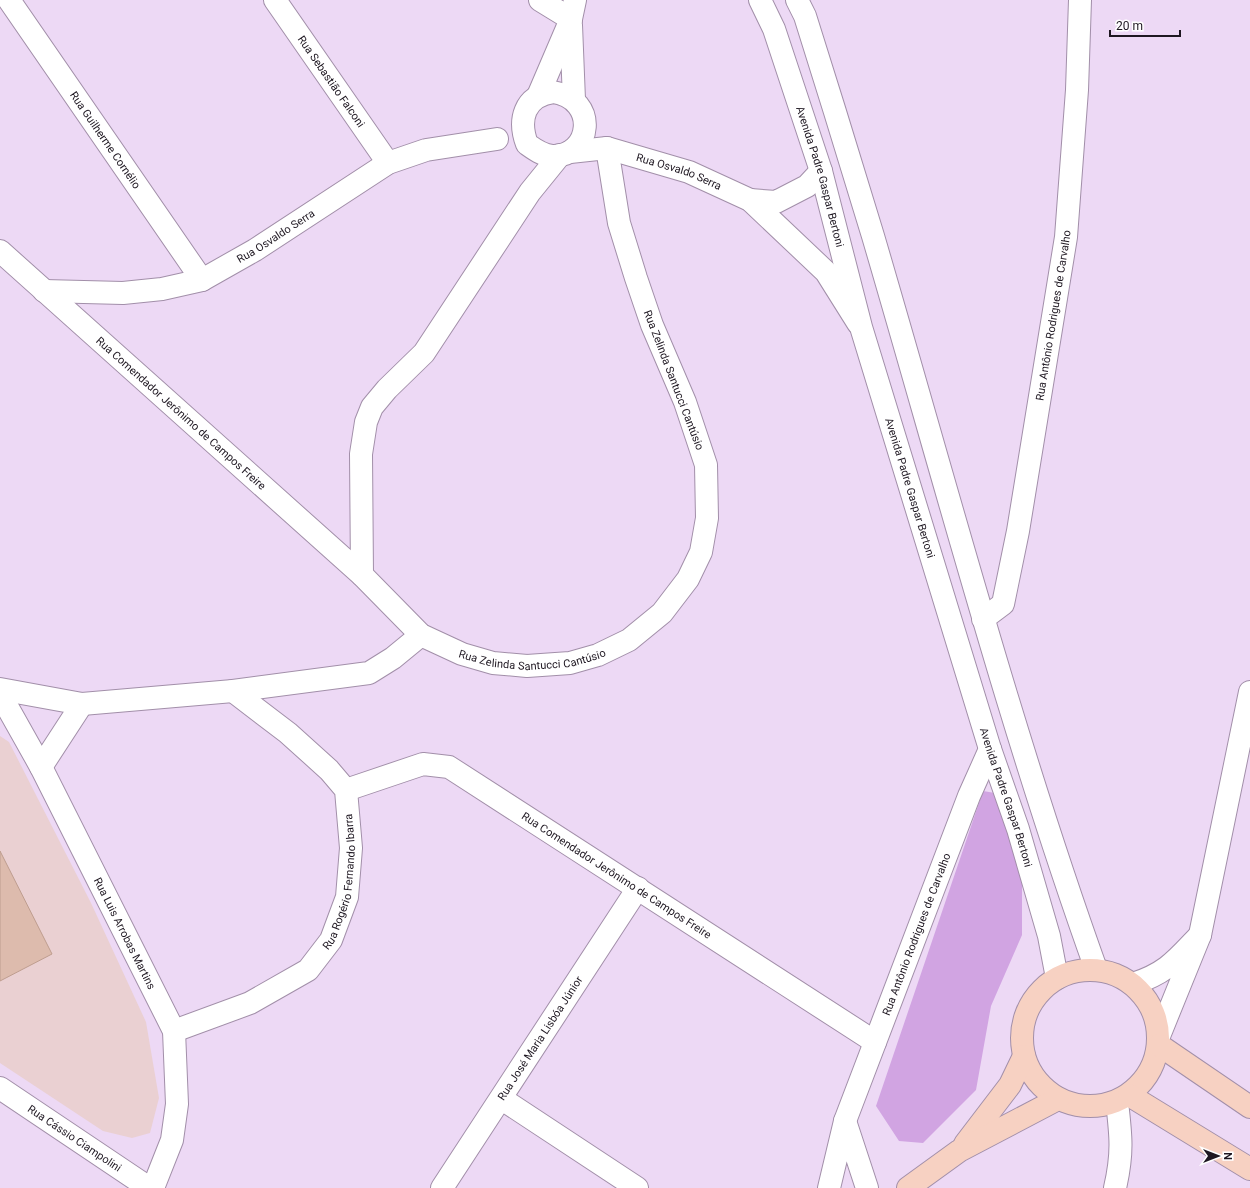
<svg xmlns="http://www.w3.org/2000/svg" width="1250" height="1188" font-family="Roboto,sans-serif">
<rect width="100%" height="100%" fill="#edd9f5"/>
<path fill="#ead0d2" d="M0,736l9,6 82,161 55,119 13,76 -9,35 -18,5 -29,-7 -103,-68z"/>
<path fill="#d1a4e2" d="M983,791l18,3 21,83v58l-31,71 -15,84 -53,53 -24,-2 -23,-35z"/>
<path fill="#ddbbad" stroke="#be9d8f" d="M0,851l52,103 -52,27z"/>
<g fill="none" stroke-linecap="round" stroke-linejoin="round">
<defs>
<g id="minor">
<path id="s1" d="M9,0l193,280"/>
<path id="s2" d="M275,0l113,163"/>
<path d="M540,0l31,19"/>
<path d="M571,25l3,75"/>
<path d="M553,92c46,7 39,65 -1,64 -10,-1 -18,-7 -25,-12 -9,-24 -3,-48 26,-52z"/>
<path d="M538,96l33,-77 4,-19"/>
<path id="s3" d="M570,152l37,-4 82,24 61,28 76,72 32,51"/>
<path id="s4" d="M560,155l-30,37 -106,161 -37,36 -15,18 -6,15 -5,32 1,121 59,60 41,19 31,9 34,3 43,-3 28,-8 31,-15 33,-27 26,-34 13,-27 6,-34 -1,-53 -21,-63 -33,-77 -16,-47 -17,-55 -12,-75"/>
<path d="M750,200l26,2 31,-16 14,-15"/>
<path id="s5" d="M0,251l362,324"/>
<path id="s6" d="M44,291l79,2 39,-4 40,-9 53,-30 133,-87 38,-13 71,-11"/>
<path id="s7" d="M983,619l20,-15 15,-73 48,-294 11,-147 3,-90"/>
<path d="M0,689l82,15 151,-13 136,-18 24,-15 28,-23"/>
<path id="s8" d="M0,694l41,73 133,264 3,73 -5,36 -19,48"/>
<path d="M41,767l41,-63"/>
<path id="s9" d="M346,790l77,-26 26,3 426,275"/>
<path d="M1200,935l50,-243"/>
<path d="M1133,984c34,-11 43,-24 67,-49l-41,101"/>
<path id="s10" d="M174,1031l76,-28 58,-33 23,-30 16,-43 4,-49 -5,-58 -17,-20 -41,-37 -55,-42"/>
<path id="s11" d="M0,1088l149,100"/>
<path d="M502,1099l135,89"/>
<path id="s12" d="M845,1121l124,-325 21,-47"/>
<path id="s13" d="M442,1188l196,-300"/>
<path d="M829,1188l16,-67 22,67"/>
<path d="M1115,1188c8,-35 6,-52 2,-86"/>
</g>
<g id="tertiary">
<path id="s14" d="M760,0l14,29 47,142 40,156 129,422 28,80 31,107 8,42"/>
<path d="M797,0l8,16c23,73 46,147 68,220 72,245 137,493 223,733"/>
</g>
<g id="secondary">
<circle cx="1090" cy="1038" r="68"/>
<path d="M1159,1045l91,62"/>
<path d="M1129,1095l121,74"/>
<path d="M965,1144l45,-59 14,-29"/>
<path d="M908,1188l51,-37 99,-52"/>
</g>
</defs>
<use href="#minor" stroke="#a28fa9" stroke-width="24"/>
<use href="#tertiary" stroke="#a28fa9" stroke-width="24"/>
<use href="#secondary" stroke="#a28fa9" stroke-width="24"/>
<use href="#minor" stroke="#fff" stroke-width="22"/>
<use href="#tertiary" stroke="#fff" stroke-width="22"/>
<use href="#secondary" stroke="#f7d1c2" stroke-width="22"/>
</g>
<g text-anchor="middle" stroke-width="3.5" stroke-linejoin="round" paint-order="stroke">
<g font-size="11" fill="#1e1721" stroke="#fff">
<text dy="4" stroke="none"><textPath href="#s2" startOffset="99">Rua Sebastião Falconi</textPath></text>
<text dy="4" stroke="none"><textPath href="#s1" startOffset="170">Rua Guilherme Cornélio</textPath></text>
<text dy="4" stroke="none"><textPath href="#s3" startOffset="113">Rua Osvaldo Serra</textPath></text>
<text dy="4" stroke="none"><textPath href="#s14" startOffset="187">Avenida Padre Gaspar Bertoni</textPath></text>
<text dy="4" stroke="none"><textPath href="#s6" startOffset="245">Rua Osvaldo Serra</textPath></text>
<text dy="4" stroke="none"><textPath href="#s7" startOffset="318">Rua Antônio Rodrigues de Carvalho</textPath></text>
<text transform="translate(674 380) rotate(69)" y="4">Rua Zelinda Santucci Cantúsio</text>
<text dy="4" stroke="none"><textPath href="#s5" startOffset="243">Rua Comendador Jerônimo de Campos Freire</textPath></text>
<text dy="4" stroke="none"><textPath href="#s14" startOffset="511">Avenida Padre Gaspar Bertoni</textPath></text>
<text dy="4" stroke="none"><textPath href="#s4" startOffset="686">Rua Zelinda Santucci Cantúsio</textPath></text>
<text dy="4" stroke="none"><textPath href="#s14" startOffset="835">Avenida Padre Gaspar Bertoni</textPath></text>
<text dy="4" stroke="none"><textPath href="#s9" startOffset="307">Rua Comendador Jerônimo de Campos Freire</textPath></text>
<text dy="4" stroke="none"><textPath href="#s10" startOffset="245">Rua Rogério Fernando Ibarra</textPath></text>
<text dy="4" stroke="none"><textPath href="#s8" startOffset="270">Rua Luis Arrobas Martins</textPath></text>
<text dy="4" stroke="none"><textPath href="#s12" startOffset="200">Rua Antônio Rodrigues de Carvalho</textPath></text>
<text dy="4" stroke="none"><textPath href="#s13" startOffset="179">Rua José Maria Lisbóa Júnior</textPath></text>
<text dy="4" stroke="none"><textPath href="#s11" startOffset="90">Rua Cássio Ciampolini</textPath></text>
</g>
</g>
<g transform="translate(1218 1156) rotate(90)" stroke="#ffffff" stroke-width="3" paint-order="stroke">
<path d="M0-3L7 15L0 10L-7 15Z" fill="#1e1721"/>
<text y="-6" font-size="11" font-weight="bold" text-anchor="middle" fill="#1e1721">N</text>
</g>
<path d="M1110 30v6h70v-6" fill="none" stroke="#1e1721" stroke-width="2"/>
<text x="1116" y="30" font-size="12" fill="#1e1721" stroke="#ffffff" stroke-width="3" paint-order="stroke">20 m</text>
</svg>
